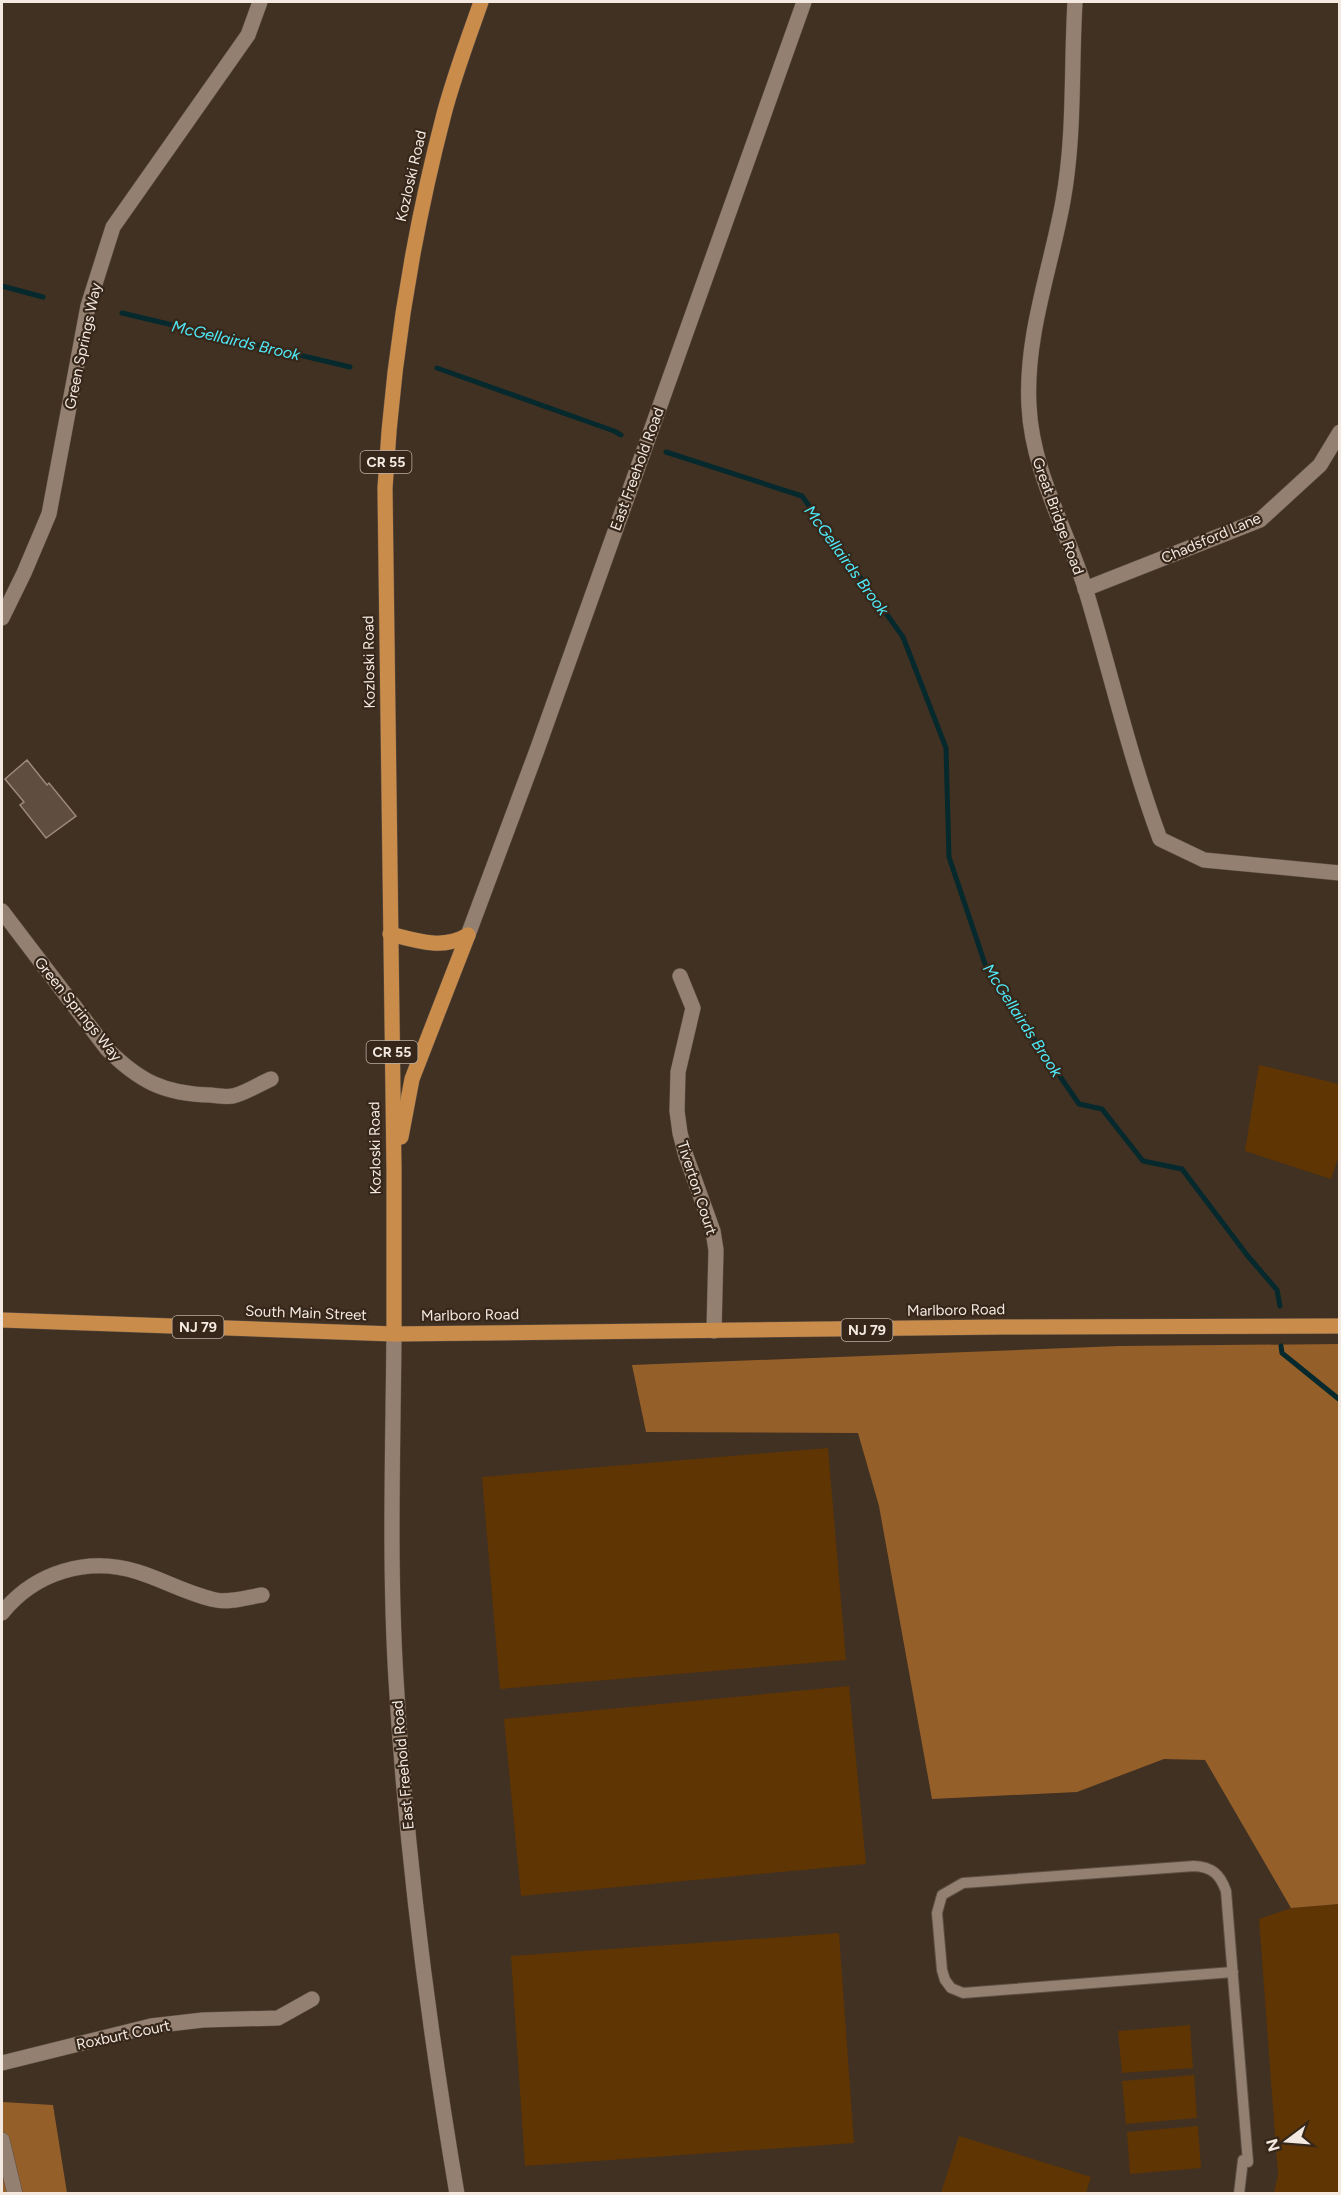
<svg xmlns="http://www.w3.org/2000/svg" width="1341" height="2195" font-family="Figtree,sans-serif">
<rect width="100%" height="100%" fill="#413123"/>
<g fill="#5f3504">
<path d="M1259,1065l80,19v71l-8,24 -86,-28z"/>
<path d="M828,1448l18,212 -346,29 -18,-212z"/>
<path d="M849,1686l17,178 -345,32 -17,-177z"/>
<path d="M1339,1904v289h-65l4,-18 -19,-256 32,-11z"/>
<path d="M839,1933l15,210 -329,23 -14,-210z"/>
<path d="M1190,2025l3,43 -71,5 -4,-42z"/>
<path d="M1194,2075l3,43 -71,6 -4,-43z"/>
<path d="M1198,2126l3,42 -71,6 -3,-42z"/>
<path d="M959,2136l132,41 -5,16h-145z"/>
</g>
<g fill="#955f29">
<path d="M1339,1344v560l-48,4 -86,-148 -41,-1 -87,33 -145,7 -53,-293 -21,-73 -212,-1 -14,-67 487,-19z"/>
<path d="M2,2102l51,3 14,88h-65z"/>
</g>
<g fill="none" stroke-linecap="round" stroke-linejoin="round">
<g stroke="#05292c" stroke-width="5">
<path d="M2,286l41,11"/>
<path d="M122,313l228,54"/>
<path d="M437,368l177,63 7,4"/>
<path d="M666,452l136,44 101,141 43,111 3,109 38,113 92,134 23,5 41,52 39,8 65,86 30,35 3,16"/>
<path d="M1281,1346l1,7 58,47"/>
</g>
</g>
<path fill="#5f4e3f" stroke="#9d8a7a" stroke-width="1.5" d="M27,760l20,25 2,-2 27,33 -30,22 -26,-33 4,-3 -19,-23z"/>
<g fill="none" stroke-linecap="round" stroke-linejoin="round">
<defs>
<path id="lane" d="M1233,1972l-270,21 -12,-5 -6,-8 -3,-10 -5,-57 5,-18 21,-12 231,-17c18,1 26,8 32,25l22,271 -5,-2 -4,34"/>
<g id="street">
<path d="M1075,2c-4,66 0,133 -12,199 -12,67 -38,135 -34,205 3,65 38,124 57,185 25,83 44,167 74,248l44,21 136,13"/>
<path d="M1085,589l175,-69 60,-55 20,-33"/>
<path d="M2,618l22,-45 25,-59 39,-208 25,-79 135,-192 12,-33"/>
<path d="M2,911l105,138c32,32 57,45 103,46 7,1 16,2 23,1 13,-3 26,-12 38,-17"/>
<path d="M680,976l13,32 -15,64 -1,39 3,22 6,23 27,75 3,19 -2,81"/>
<path d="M2,1613c33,-41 86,-57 136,-41 26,8 52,23 78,28 13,3 32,-3 46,-5"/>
<path d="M2,2063l149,-37 52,-6 75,-2 34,-19"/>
<path d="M2,2140l13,54"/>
</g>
<g id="secondary">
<path d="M468,935l69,-185 267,-748"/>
<path d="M394,1334c-1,115 -5,231 2,345 10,173 32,344 61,515"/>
</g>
<g id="primary">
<path d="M390,934c27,7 53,16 78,1"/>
<path d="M401,1137l11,-58 56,-144"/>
<path d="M2,1320l392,14 607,-7 339,-1"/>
<path d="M394,1334v-164l-9,-682c7,-127 27,-251 59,-374 10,-38 24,-75 37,-112"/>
</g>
</defs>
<use href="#lane" stroke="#5c4f43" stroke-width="12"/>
<use href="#street" stroke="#5c4f43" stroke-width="16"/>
<use href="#secondary" stroke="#5c4f43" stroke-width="16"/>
<use href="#primary" stroke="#5c4f43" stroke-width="16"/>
<use href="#lane" stroke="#938070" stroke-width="10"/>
<use href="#street" stroke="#938070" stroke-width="15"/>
<use href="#secondary" stroke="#938070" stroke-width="15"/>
<use href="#primary" stroke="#ca8c4b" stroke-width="15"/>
</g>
<g text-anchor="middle" stroke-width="4.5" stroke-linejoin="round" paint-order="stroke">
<g fill="#36271a" stroke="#baafa5" stroke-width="1.5">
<rect x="360.5" y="451" width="51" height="22" rx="4.5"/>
<rect x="366.5" y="1041" width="51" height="22" rx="4.5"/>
<rect x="172.5" y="1316" width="51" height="22" rx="4.5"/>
<rect x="841.5" y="1319" width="51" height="22" rx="4.5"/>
</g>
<g font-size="14" font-weight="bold" fill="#f3e9e0">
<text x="386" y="467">CR 55</text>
<text x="392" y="1057">CR 55</text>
<text x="198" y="1332">NJ 79</text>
<text x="867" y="1335">NJ 79</text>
</g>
<g font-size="15" fill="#f3e9e0" stroke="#36271a">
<text transform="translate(411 176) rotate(-77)" y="5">Kozloski Road</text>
<text transform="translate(83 346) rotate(-78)" y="5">Green Springs Way</text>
<text transform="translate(637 469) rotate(-70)" y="5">East Freehold Road</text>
<text transform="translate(1058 516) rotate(70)" y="5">Great Bridge Road</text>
<text transform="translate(1211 538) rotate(-23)" y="5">Chadsford Lane</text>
<text transform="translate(369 662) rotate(-91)" y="5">Kozloski Road</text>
<text transform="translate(78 1009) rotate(51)" y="5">Green Springs Way</text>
<text transform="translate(375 1148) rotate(-91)" y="5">Kozloski Road</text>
<text transform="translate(697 1188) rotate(72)" y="5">Tiverton Court</text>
<text transform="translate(956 1310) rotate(-1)" y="5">Marlboro Road</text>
<text transform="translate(306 1313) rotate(2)" y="5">South Main Street</text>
<text transform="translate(470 1315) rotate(-1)" y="5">Marlboro Road</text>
<text transform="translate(403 1765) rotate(-95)" y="5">East Freehold Road</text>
<text transform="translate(123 2035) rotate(-12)" y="5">Roxburt Court</text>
</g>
<g font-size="16" font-style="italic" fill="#4febfa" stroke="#36271a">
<text transform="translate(236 340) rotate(13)" y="6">McGellairds Brook</text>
<text transform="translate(847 560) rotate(54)" y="6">McGellairds Brook</text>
<text transform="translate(1023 1020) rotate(57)" y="6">McGellairds Brook</text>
</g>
</g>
<rect width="1341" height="2195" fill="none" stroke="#f3e9e0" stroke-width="6"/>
<g transform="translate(1287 2141) rotate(254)" stroke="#36271a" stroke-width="4.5" paint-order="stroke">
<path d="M0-4.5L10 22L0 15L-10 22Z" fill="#f3e9e0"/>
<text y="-9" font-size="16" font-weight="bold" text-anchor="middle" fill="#f3e9e0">N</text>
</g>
</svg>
